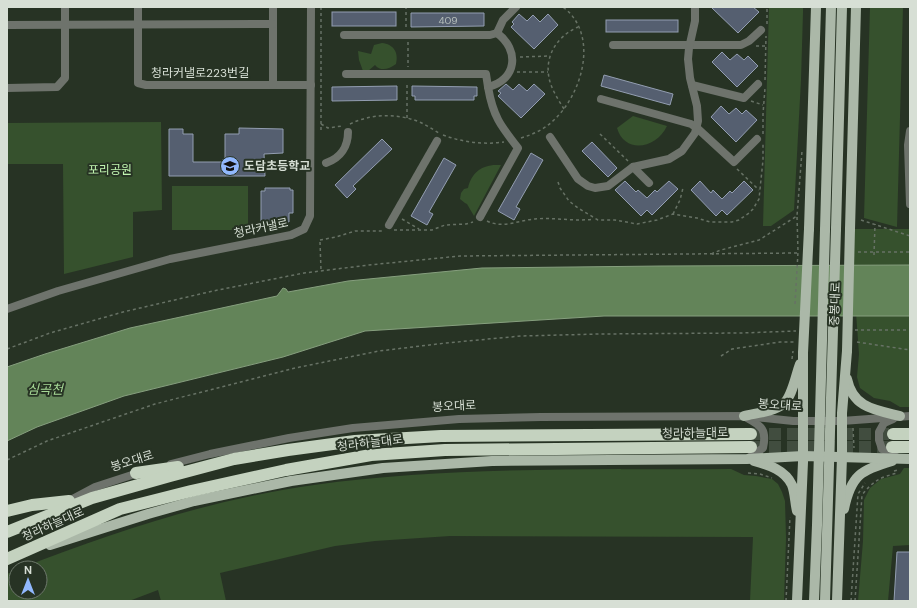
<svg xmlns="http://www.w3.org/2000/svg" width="917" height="608" font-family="'DM Sans','Noto Sans KR',sans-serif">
<rect width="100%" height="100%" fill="#273324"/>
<g fill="#36512d">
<path d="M769,7h34v5l-2,68 -7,130 -23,16h-8z"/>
<path d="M870,7h33l-6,220 -33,-9z"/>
<path d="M382,43c11,1 17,9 14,21 -7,5 -15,8 -21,1l-7,6h-5l-4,-11 -1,-9 13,3 3,-9z"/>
<path d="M633,116l34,10c-10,22 -42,29 -50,2z"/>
<path d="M161,122l1,88 -29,2v45l-69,17 -1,-110h-56v-41z"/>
<path d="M496,165h5l-27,51 -7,-12 -2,-1 -5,-4 1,-6 3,-4 4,-1c3,-14 13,-23 28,-23z"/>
<rect x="172" y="186" width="76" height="44"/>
<path d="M850,229h60v178h-10l-10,-6 -16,-3 -14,-10 -3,-11 2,-23z"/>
<path d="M904,468h6v77l-17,1 -5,55h-30l5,-60 1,-41 6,-12 11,-9 19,-5z"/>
<path d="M731,469l13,6 12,1 16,3 6,5 4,8 3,9 1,37 -2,63h-34l3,-64 -303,-1 -75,5 -40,5 -115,27 6,28h-65l-3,-11 -29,11h-122v-27l9,-4v22h24v-24h-19c95,-37 192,-69 293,-83 136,-19 280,-15 417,-16z"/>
</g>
<path fill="#638459" stroke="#869f7e" d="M910,265v51h-306l-239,15 -82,26 -159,39 -87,31 -30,14v-74l38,-13 85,-26 147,-32 6,-8 3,1 2,3 60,-11 134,-13 179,-2z"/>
<g fill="#555f70" stroke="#939eb1">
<path d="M711,7h42l6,5 -21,21z"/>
<rect x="332" y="12" width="64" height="14"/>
<path d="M411,13h73v13l-73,1z"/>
<path d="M519,14l8,7 6,-6 7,7 8,-8 10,11 -24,24 -23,-22 3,-3 -2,-2z"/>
<rect x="606" y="20" width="72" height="12"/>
<path d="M722,52l8,8 7,-6 7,6 4,-4 10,10 -21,21 -25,-25z"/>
<path d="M604,75l69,19 -3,11 -69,-19z"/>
<path d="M506,84l7,6 6,-6 8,7 7,-7 11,10 -24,24 -23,-22 3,-3 -3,-2z"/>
<path d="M397,86v14l-65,1v-14z"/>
<path d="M412,86l65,1v9h-3v4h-59v-4h-3z"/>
<path d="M721,106l8,8 7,-6 6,6 4,-4 11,10 -21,22 -25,-25z"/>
<path d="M239,128l44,1v24l-19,1 1,22h-96v-47h14v5h10v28h32v-28h14z"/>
<path d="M382,139l10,10 -39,37 3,3 -9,9 -12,-13z"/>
<path d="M592,142l25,26 -9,9 -26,-26z"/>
<path d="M531,153l12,7 -27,47 4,2 -6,11 -16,-9z"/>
<path d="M444,158l12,7 -27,47 4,2 -6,11 -16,-9z"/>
<path d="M625,181l11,11 2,-2 9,8 8,-8 2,2 12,-11 9,8 -26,26 -5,-5 -6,6 -26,-26z"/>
<path d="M700,181l11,12 2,-3 9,9 8,-8 2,2 12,-12 9,9 -26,25 -5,-5 -6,6 -25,-26z"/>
<path d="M265,188h25v2h3v23h-4v9h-16v4h-12v-35h4z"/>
<path d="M897,552h13v49h-16z"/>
</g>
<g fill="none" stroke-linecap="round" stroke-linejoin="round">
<g stroke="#414d3f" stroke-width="12" stroke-dasharray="12 6" stroke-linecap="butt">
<path d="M751,434h142"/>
<path d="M751,447h141"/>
</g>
<g stroke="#677265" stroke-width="1.5" stroke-dasharray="3 3" stroke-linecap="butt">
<path d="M321,7v126"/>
<path d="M767,24v-17"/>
<path d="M406,27v-20"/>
<path d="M408,42v25"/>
<path d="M756,46h10"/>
<path d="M520,57l30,-1"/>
<path d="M517,72h31"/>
<path d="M765,80l1,-44"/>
<path d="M751,101l12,4"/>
<path d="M564,109c-5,-8 -10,-16 -13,-24 -9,-25 4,-48 27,-58"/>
<path d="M407,118v-36"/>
<path d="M321,124l7,4 14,-2"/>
<path d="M350,124c20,-10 45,-11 67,-3 8,3 15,8 22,12"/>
<path d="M600,134l28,27"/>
<path d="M763,134v-20l2,-26"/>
<path d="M443,135c19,7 40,10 61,7"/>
<path d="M521,138c13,-4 24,-9 34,-19 28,-27 44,-85 8,-112"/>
<path d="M737,169l22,21"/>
<path d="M558,182l2,6 9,13 9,7 20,12h17l22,4 20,-4 16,-6 24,4 13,4h22l7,-2 10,-7 4,-4 6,-10 4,-39v-16"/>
<path d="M673,214l7,-14 3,-12"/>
<path d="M402,219l17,10"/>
<path d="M861,220l49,16"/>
<path d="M487,221c16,8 32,-1 48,-2 19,-2 39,3 59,0"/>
<path d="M394,230h38l13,-5 21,-1 7,-2"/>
<path d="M320,240l16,-3 19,-6h29"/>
<path d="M320,242l1,28"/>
<path d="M858,252h52"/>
<path d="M713,255v-2l8,-3 38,-10 38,-24 5,-65"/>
<path d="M874,255l1,-31"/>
<path d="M855,330h55"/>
<path d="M857,342l53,8"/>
<path d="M7,349l43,-16 73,-21 90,-21 91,-18 65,-8 91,-9 338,-3"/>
<path d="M721,356l11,-7 48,-7h15"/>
<path d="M792,359l1,-8"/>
<path d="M853,428l1,20"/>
<path d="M7,460l40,-19 108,-37 140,-36 84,-17 67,-8 75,-7 79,-2 142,-1 54,-2"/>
<path d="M894,471l4,-1"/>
<path d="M748,473l12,1 12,4"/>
<path d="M786,601l4,-84"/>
<path d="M851,601l7,-107 7,-11"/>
<path d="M855,601l7,-106c11,-14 18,-18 36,-22"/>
</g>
<g stroke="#6e736c" stroke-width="8">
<path d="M138,7v76l8,2h165"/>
<path d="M273,7v78"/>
<path d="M7,25l266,-1"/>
<path d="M344,35h146l7,-2"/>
<path d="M613,45h128l8,-4 12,-11"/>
<path d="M346,74h140l2,13"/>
<path d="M692,85l52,13 14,-14"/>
<path d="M7,88l50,-1 8,-9v-71"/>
<path d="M601,99l90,25 6,4 37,34 23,-23"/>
<path d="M910,131l-2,14 2,59"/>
<path d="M550,137l28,42 10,7 7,2 13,-2 25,-19 36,-8 13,-8 13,-18 3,-12 -1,-15 -7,-28 -2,-19 1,-11 6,-27v-14"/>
<path d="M326,163c15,-5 22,-17 22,-31"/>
<path d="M633,167l16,16"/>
<path d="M480,217l38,-69c-18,-23 -25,-32 -30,-61 29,-7 32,-37 9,-54l6,-13 13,-13"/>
<path d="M389,225l48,-84"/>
<path d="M7,309l51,-18 112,-32 121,-24 13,-6 6,-13 1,-209"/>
<path d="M893,419l-9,4 -5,9v8l3,9 16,9"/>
<path d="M747,459l16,-11c4,-18 -1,-22 -16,-30"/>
<path d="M171,464l39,-10 79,-16 64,-10 106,-9 82,-2 203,-1 49,5h49l68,-5"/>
<path d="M65,503l30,-16 46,-15"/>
</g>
<g stroke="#abb8a8" stroke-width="10">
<path d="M809,229l7,-222"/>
<path d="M836,229l6,-222"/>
<path d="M850,229l6,-222"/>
<path d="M825,230l6,-223"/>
<path d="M847,379c6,29 28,31 53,37"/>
<path d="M744,416c12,-3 29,-4 39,-12 9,-6 13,-30 17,-40"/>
<path d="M754,461c15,4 31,9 38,24 3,7 3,18 5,26"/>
<path d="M844,509c7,-34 17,-39 48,-48"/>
<path d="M50,545l98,-31 46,-13 97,-20 92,-13 109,-7 255,-2 56,-3 107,3"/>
<path d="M797,601l6,-139v-109"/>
<path d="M837,601l5,-144v-44l5,-62"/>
</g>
<g stroke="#c4d2bf" stroke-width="12">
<path d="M893,434h17"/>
<path d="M892,447h18"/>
<path d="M136,473l42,-6"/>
<path d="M7,511l25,-6 37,-4"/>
<path d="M7,532l85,-34 78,-22 64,-17 54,-9 67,-9 86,-5 310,-2"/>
<path d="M7,559l113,-50 71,-18 95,-21 85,-15 74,-5 306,-3"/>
</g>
<path stroke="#677265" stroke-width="1.5" stroke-dasharray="3 3" stroke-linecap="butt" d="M795,304l3,-52 -1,-36"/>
<g stroke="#abb8a8" stroke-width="10">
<path d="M847,351l3,-122"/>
<path d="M803,353l6,-124"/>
<path d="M814,601l3,-76 8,-295"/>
<path d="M825,601l11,-372"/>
</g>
</g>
<defs>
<symbol id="school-disc" viewBox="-11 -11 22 22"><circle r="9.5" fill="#91b8fd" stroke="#273324"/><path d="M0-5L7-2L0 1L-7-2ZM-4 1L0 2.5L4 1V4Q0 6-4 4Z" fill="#111"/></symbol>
</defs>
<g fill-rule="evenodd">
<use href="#school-disc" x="219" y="155" width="22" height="22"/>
</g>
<g text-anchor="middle" stroke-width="4" stroke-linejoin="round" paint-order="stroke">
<g font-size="10" fill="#b6bfbc">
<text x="448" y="24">409</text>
</g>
<g font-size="12" fill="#d7dfd5" stroke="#273324">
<text x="200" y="77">청라커낼로223번길</text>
<text transform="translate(261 228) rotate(-12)" y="4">청라커낼로</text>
<text transform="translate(835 304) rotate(-88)" y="4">중봉대로</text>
<text transform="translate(780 405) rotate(4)" y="4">봉오대로</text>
<text transform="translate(454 406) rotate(-3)" y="4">봉오대로</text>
<text transform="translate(695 433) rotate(-1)" y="4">청라하늘대로</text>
<text transform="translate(370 443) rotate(-7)" y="4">청라하늘대로</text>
<text transform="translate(132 461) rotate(-17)" y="4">봉오대로</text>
<text transform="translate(53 524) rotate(-24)" y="4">청라하늘대로</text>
</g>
<g font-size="12" font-weight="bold" fill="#d7dfd5" stroke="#273324" text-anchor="start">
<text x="244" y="170">도담초등학교</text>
</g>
<g font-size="12" fill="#c0f4b0" stroke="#273324">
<text x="110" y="174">포리공원</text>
</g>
<g font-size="13" font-style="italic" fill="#a7d996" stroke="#273324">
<text x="45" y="394">심곡천</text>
</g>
</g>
<rect width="917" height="608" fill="none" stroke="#d7dfd5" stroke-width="16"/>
<g transform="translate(28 580)"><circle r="19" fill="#273324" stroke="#6d786b"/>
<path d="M0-3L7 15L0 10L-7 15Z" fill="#91b8fd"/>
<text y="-6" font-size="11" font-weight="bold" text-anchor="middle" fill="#d7dfd5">N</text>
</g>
</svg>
